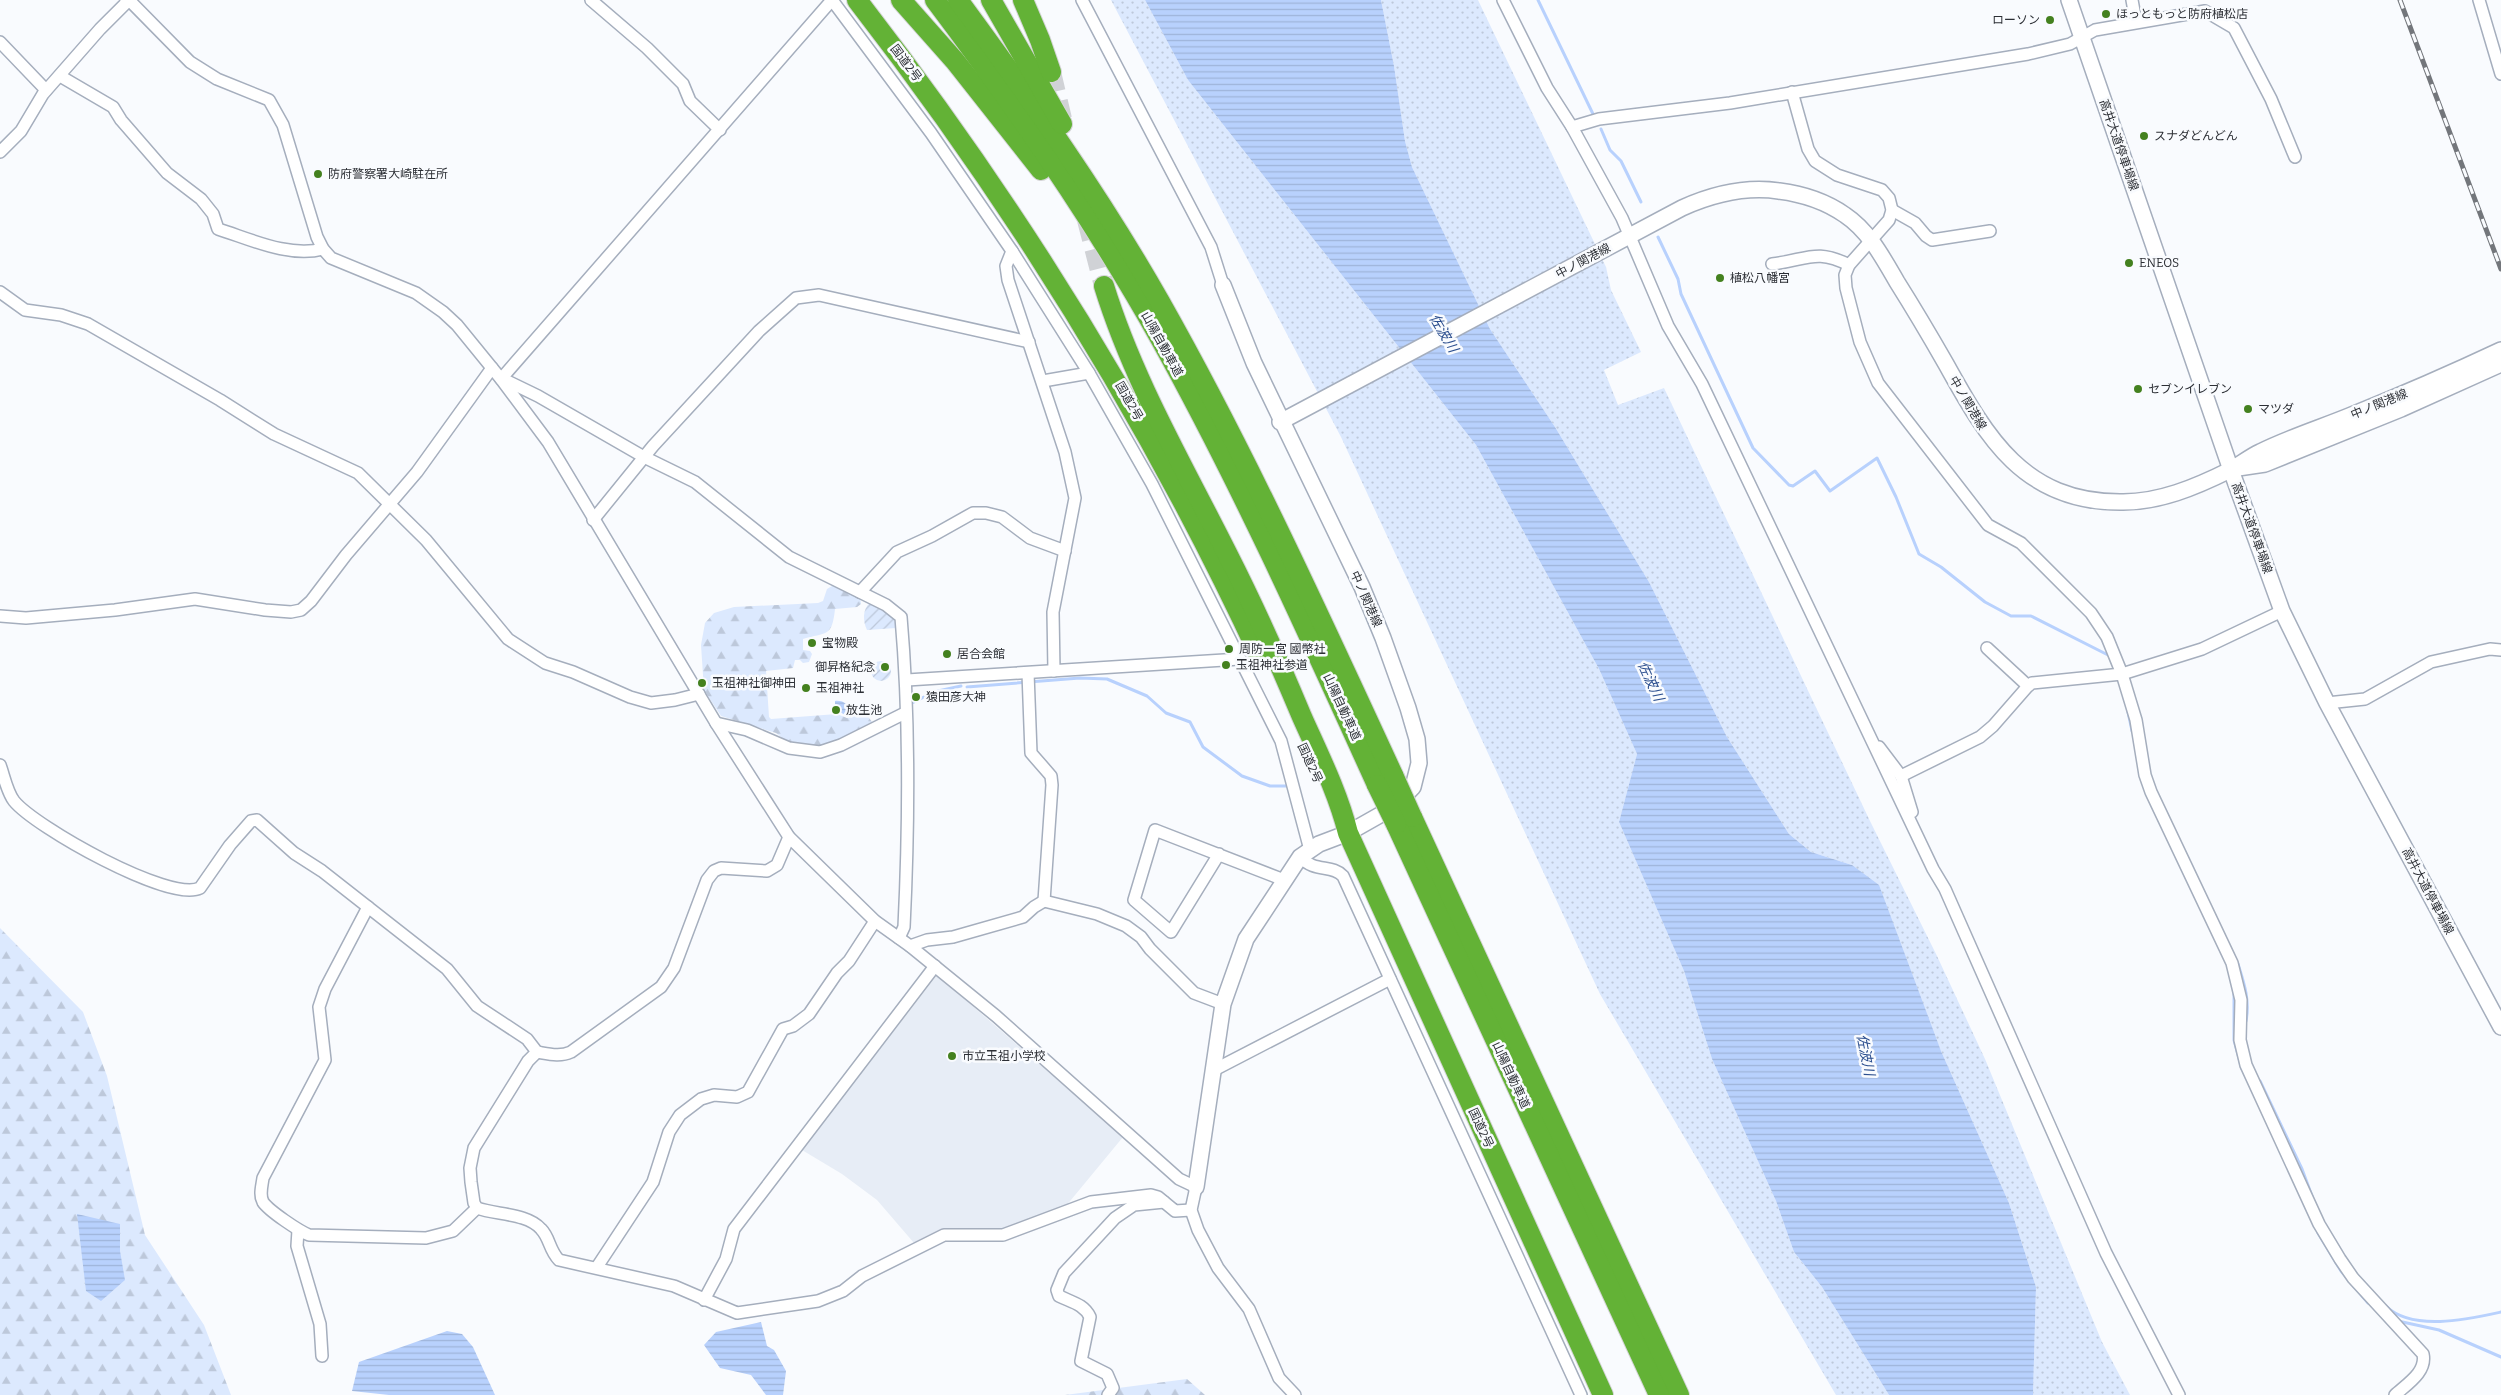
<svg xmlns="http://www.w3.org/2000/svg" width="2501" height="1395" font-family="Bitter,'Noto Sans JP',serif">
<defs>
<pattern id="grass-dots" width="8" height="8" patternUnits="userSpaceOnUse" patternTransform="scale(1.25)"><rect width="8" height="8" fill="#dce9fe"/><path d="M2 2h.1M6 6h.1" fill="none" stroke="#bdc8da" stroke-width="1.8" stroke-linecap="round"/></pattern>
<pattern id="forest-firs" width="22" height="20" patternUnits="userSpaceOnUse" patternTransform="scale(1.25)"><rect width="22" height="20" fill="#dce9fe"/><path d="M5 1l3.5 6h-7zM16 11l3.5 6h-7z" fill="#bdc8da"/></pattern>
<pattern id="garden-furrows" width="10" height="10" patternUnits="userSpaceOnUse" patternTransform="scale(1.25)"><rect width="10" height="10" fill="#dce9fe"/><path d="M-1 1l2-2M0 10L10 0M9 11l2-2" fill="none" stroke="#bdc8da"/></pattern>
<pattern id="water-rules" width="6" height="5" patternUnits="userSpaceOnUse" patternTransform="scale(1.25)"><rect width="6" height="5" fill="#b8d1fd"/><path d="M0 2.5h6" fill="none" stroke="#9eb4d9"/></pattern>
</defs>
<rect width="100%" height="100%" fill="#f9fbfe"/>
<path fill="#e7edf6" d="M937,975l186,162 -57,69 -58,23 -20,3h-46l-28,11 -37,-43 -35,-26 -40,-24z"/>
<g fill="url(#grass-dots)">
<path d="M1111,0h34l43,80 288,365 123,224 38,85 -18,68 65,149 28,88 64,142 18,51 28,35 67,108h-53l-236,-401 -259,-557z"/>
<path d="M1381,0h97l128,267 5,23 30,62 -37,18 14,35 46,-17 206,433 67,135 48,103 117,283 28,53h-97l3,-108 -27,-84 -68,-152 -89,-186 -41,-13 -22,-18 -62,-97 -78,-155 -94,-155 -65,-98 -78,-162 -7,-26 -11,-75z"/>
</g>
<g fill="url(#forest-firs)">
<path d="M832,586h7l21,11 1,7 -4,3 -22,2c-3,29 -9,23 -32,30v11l7,1 2,3 -3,8 -6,1 -3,-3h-5l-2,8 -27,3 3,46 2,2 66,-5 10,4 4,-1 5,-11 6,-4 5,2v11l5,7 -48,25 -6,1 -28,-4 -14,-11 -55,-17 -17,-26 -3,-45 4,-22 9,-10 20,-6 84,-4 5,-2 4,-12z"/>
<path d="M0,928l83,84 24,64 38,159 59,90 27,70h-231z"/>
<path d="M1187,1379l18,16h-140z"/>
</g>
<g fill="url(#garden-furrows)">
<path d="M870,603l21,12 6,10 -1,3 -29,2c-4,-8 -5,-21 3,-27z"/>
<circle cx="881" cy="671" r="10"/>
</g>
<g fill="url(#water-rules)">
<path d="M1145,0h236l13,66 11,75 7,26 78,162 65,98 94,155 78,155 62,97 22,18 41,13 27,20 62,166 68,152 27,84 -3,108h-144l-67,-108 -28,-35 -18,-51 -64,-142 -28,-88 -65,-149 18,-68 -38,-85 -123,-224 -288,-365z"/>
<path d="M835,701c8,-1 15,4 16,12l-4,3c-6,-3 -13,-8 -12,-15z"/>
<path d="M77,1214l43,10v27l5,29 -24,21 -15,-10z"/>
<path d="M761,1322l6,24 7,4 12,21 -3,24h-17l-15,-20 -31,-7 -16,-23 12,-13z"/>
<path d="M447,1331l15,3 11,13 22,48h-106l-37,-4 7,-29z"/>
</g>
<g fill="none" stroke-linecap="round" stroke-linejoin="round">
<g stroke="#b8d1fd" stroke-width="3">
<path d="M1538,0l55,114"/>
<path d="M1601,129l9,21 11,11 20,41"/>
<path d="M1658,237l20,42 3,15 72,154 36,37 4,1 22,-15 15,20 47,-33 19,39 23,57 22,13 44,35 26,14h20l79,40"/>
<path d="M967,687l113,-9 27,1 40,17 19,17 24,9 13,25 39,29 28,10h16"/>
<path d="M938,691l23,-5"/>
<path d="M912,703l18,-9"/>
<path d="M2128,712l4,19"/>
<path d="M2238,964c6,19 12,36 8,57"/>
<path d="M2234,991v49l8,29"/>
<path d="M2260,1081l42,88 10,27"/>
<path d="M2318,1233l23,38 27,32"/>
<path d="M2386,1306c26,26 83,13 115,6"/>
<path d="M2398,1321l41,9 62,27"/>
</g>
<g stroke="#d0d2d6" stroke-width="20" stroke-dasharray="20 10" stroke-linecap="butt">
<path d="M1051,72l11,47"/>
<path d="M1087,220l17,66"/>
</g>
<defs>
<g id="street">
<path d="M129,0l61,62 27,17 52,21 14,25 34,112 6,12 8,9 85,35 27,19 14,13 44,54 47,63 168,281 73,114 86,84 35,25 86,70 183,163 17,8 -5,23 7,20 20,38 31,41 30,69 16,17"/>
<path d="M591,0l56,48 36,36 7,17 30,29"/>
<path d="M1082,0l129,247 12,38"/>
<path d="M1503,0l44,88 25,39 50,91 46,108 34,58 231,485 12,20 161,364 73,142"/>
<path d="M2132,0l4,22"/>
<path d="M2479,0l22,74"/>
<path d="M0,42l46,48"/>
<path d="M60,76l53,31 8,13 46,53 34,26 12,15 5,15c32,10 71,29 105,20"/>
<path d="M1792,92l16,57 7,12 22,14 45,15 7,8 3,12 -3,10 -40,45 -4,10 1,13 14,54 18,41 110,142 33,18 70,70 16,24 15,37 14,46 9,55 6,17 81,171 9,37 -1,40 6,25 73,159 21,35 13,19 70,76c4,18 -16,30 -28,41"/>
<path d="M1572,127l27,-8 131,-16 298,-49 42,-10 25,-14 110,-19 29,17 37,71 24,58"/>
<path d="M0,152l21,-21 22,-37 57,-65 29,-29"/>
<path d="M1892,210l23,13 11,13 6,4 58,-9"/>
<path d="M1012,251l-6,15 2,14 57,172 10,46 -22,114 1,59"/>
<path d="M1772,264c35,-4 44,-16 77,1"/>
<path d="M0,292l25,18 36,5 27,9 132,76 54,34 84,39 68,67 82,99 37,24 28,9 57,25 21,6 24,-3 24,-6"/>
<path d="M501,379l331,-379 99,133 81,118 77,122 63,111 129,257 29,109"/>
<path d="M503,379l35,17 106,61 51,25 94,75 97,48 15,12c9,103 8,207 3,310l-5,11"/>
<path d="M1043,381l46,-8"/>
<path d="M593,520l60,-74 106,-115 37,-33 23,-3 210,47"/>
<path d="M860,592l37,-40 35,-16 41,-23h13l16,4 28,21 35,13"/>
<path d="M0,616l26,2 89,-8 80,-11 70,11 26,2 10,-2 10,-9 35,-46 71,-83 75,-104"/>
<path d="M1987,648l41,38"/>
<path d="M1028,673l3,80 20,23 1,9 -8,116"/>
<path d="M907,680l333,-21"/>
<path d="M2327,703l38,-4 66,-37 59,-13 11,1"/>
<path d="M716,723l31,7 42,18 31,4 21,-7 64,-32"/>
<path d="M1879,747l22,29 11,36"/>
<path d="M0,765c4,11 7,27 14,36 21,26 156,102 186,87l30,-43 21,-24 6,-1 37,33 28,18 125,98 30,37 50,33 10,13c12,2 23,5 34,0l90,-65 13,-19 33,-88 7,-9 7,-3 46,3 10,-6 12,-28"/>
<path d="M1901,776l79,-39 13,-11 35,-40 4,-3 90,-9 80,-25 80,-38"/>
<path d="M1219,854l-48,78 -37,-32 21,-70 129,50"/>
<path d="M1300,857c15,16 32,7 43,19l238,519"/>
<path d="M1044,901l53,13 29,12 15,11 9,12 44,44 29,11"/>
<path d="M368,907l-43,82 -6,18 6,53 -62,118c-1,8 -4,17 0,24 6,9 36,29 46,33l117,3 27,-7 24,-23"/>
<path d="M910,946l17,-6 26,-3 70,-20 11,-10 10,-6"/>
<path d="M537,1052l-9,9 -54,87 -4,20 1,14 3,21 3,5c19,7 50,5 64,21 9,9 8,21 18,31l115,26 63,27 81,-12 25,-10 19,-15 82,-41h59l88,-33 60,-7 7,2 17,14 16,-1"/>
<path d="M1212,1071l178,-92"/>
<path d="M298,1230l-1,16 23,78 2,32"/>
<path d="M597,1267l56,-85 16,-50 11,-17 21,-16 13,-4 23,2 11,-5 35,-63 10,-3 16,-12 28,-41 12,-12 26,-40"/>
<path d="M704,1300l22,-41 8,-30 201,-263"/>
<path d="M1108,1395l5,-7 -6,-14 -26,-13 9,-44c-6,-13 -19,-15 -31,-21l-2,-6 7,-17 51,-55 19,-13 30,-3"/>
</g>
<g id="secondary">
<path d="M128,0h1"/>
<path d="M2069,0l162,470 51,141 45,92 174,324"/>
<path d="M1280,422l402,-214c31,-14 63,-22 97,-17 24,3 46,10 66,24 24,16 38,43 52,67 17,27 33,54 49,82 41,74 78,138 174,138 38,1 76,-15 110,-32 10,-5 19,-13 30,-18 30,-15 63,-25 94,-38 50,-20 98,-41 147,-64"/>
<path d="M2238,468l27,-4 136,-55 100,-45"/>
<path d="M1196,1187l27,-183 23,-65 54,-82 19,-13 29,-11 46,-26 19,-20 6,-24 -2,-24 -9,-31 -25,-70 -21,-51 -108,-224 -31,-78"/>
</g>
<g id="highway">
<path d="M857,0c159,205 295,424 404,659"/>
<path d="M901,0l54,61 86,109"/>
<path d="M935,0c82,109 160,221 226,340 80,144 148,295 216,445"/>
<path d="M958,0c72,98 142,196 202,302 87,154 160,315 234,475"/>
<path d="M991,0l71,124"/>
<path d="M1023,0l17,40 11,32"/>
<path d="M1104,286c29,94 79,179 123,267 27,53 52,109 75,164 17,38 36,76 46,116l255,562"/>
<path d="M1412,817l267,578"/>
<path d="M1396,824l263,571"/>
</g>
</defs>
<use href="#street" stroke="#a5aebd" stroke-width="14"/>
<use href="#secondary" stroke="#a5aebd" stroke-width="18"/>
<use href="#highway" stroke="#d5d5d7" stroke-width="22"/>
<use href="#street" stroke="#fff" stroke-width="11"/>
<use href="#secondary" stroke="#fff" stroke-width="15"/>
<use href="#highway" stroke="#63b236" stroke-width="20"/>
<defs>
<path id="rail" d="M2400,0l101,269"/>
</defs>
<use href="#rail" stroke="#73767b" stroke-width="5"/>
<use href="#rail" stroke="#f9fbfe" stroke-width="3" stroke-dasharray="9" stroke-linecap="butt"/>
<defs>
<g id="highway-bridge">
<path d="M1394,777l18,40"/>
<path d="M1377,785l19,39"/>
</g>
</defs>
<use href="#highway-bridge" stroke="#d5d5d7" stroke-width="22" stroke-linecap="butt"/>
<use href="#highway-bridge" stroke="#63b236" stroke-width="20"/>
</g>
<g fill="#44811f" stroke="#f9fbfe" stroke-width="2">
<circle cx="2106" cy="14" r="5"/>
<circle cx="2050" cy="20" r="5"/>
<circle cx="2144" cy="136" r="5"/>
<circle cx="318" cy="174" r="5"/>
<circle cx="2129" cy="263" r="5"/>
<circle cx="1720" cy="278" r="5"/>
<circle cx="2138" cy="389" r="5"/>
<circle cx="2248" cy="409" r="5"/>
<circle cx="812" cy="643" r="5"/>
<circle cx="1229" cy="649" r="5"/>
<circle cx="947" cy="654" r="5"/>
<circle cx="1226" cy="665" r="5"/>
<circle cx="885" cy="667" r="5"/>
<circle cx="702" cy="683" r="5"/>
<circle cx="806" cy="688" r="5"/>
<circle cx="916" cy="697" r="5"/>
<circle cx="836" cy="710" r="5"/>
<circle cx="952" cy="1056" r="5"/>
</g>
<g text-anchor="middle" stroke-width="5" stroke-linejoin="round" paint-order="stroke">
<g font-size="12" fill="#2c2f35" stroke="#f9fbfe" text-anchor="start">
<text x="2116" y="18">ほっともっと防府植松店</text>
<text x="2040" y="24" text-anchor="end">ローソン</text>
<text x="2154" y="140">スナダどんどん</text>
<text x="328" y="178">防府警察署大崎駐在所</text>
<text x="2139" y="267">ENEOS</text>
<text x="1730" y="282">植松八幡宮</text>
<text x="2148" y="393">セブンイレブン</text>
<text x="2258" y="413">マツダ</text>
<text x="822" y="647">宝物殿</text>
<text x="1239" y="653">周防一宮 國幣社</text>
<text x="957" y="658">居合会館</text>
<text x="1236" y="669">玉祖神社参道</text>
<text x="875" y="671" text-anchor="end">御昇格紀念</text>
<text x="712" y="687">玉祖神社御神田</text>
<text x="816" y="692">玉祖神社</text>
<text x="926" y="701">猿田彦大神</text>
<text x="846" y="714">放生池</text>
<text x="962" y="1060">市立玉祖小学校</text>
</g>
<g font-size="12" fill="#2c2f35" stroke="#f9fbfe">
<text transform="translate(906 63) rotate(53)" y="4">国道2号</text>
<text transform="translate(2119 145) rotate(71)" y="4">高井大道停車場線</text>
<text transform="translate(1583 261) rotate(-28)" y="4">中ノ関港線</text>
<text transform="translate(1162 344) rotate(61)" y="4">山陽自動車道</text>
<text transform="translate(1129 401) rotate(60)" y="4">国道2号</text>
<text transform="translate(1968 403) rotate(59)" y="4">中ノ関港線</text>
<text transform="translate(2379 404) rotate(-22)" y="4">中ノ関港線</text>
<text transform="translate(2252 528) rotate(70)" y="4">高井大道停車場線</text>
<text transform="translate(1366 599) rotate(66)" y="4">中ノ関港線</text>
<text transform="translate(1342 707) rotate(65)" y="4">山陽自動車道</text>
<text transform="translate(1310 763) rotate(65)" y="4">国道2号</text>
<text transform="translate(2428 891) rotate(62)" y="4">高井大道停車場線</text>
<text transform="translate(1511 1075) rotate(65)" y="4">山陽自動車道</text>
<text transform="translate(1481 1128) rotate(65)" y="4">国道2号</text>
</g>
<g font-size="14" font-style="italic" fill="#2c4f8f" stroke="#f9fbfe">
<text transform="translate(1444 333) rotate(59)" y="5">佐波川</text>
<text transform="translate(1651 681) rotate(65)" y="5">佐波川</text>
<text transform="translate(1866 1055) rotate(79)" y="5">佐波川</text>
</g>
</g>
</svg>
